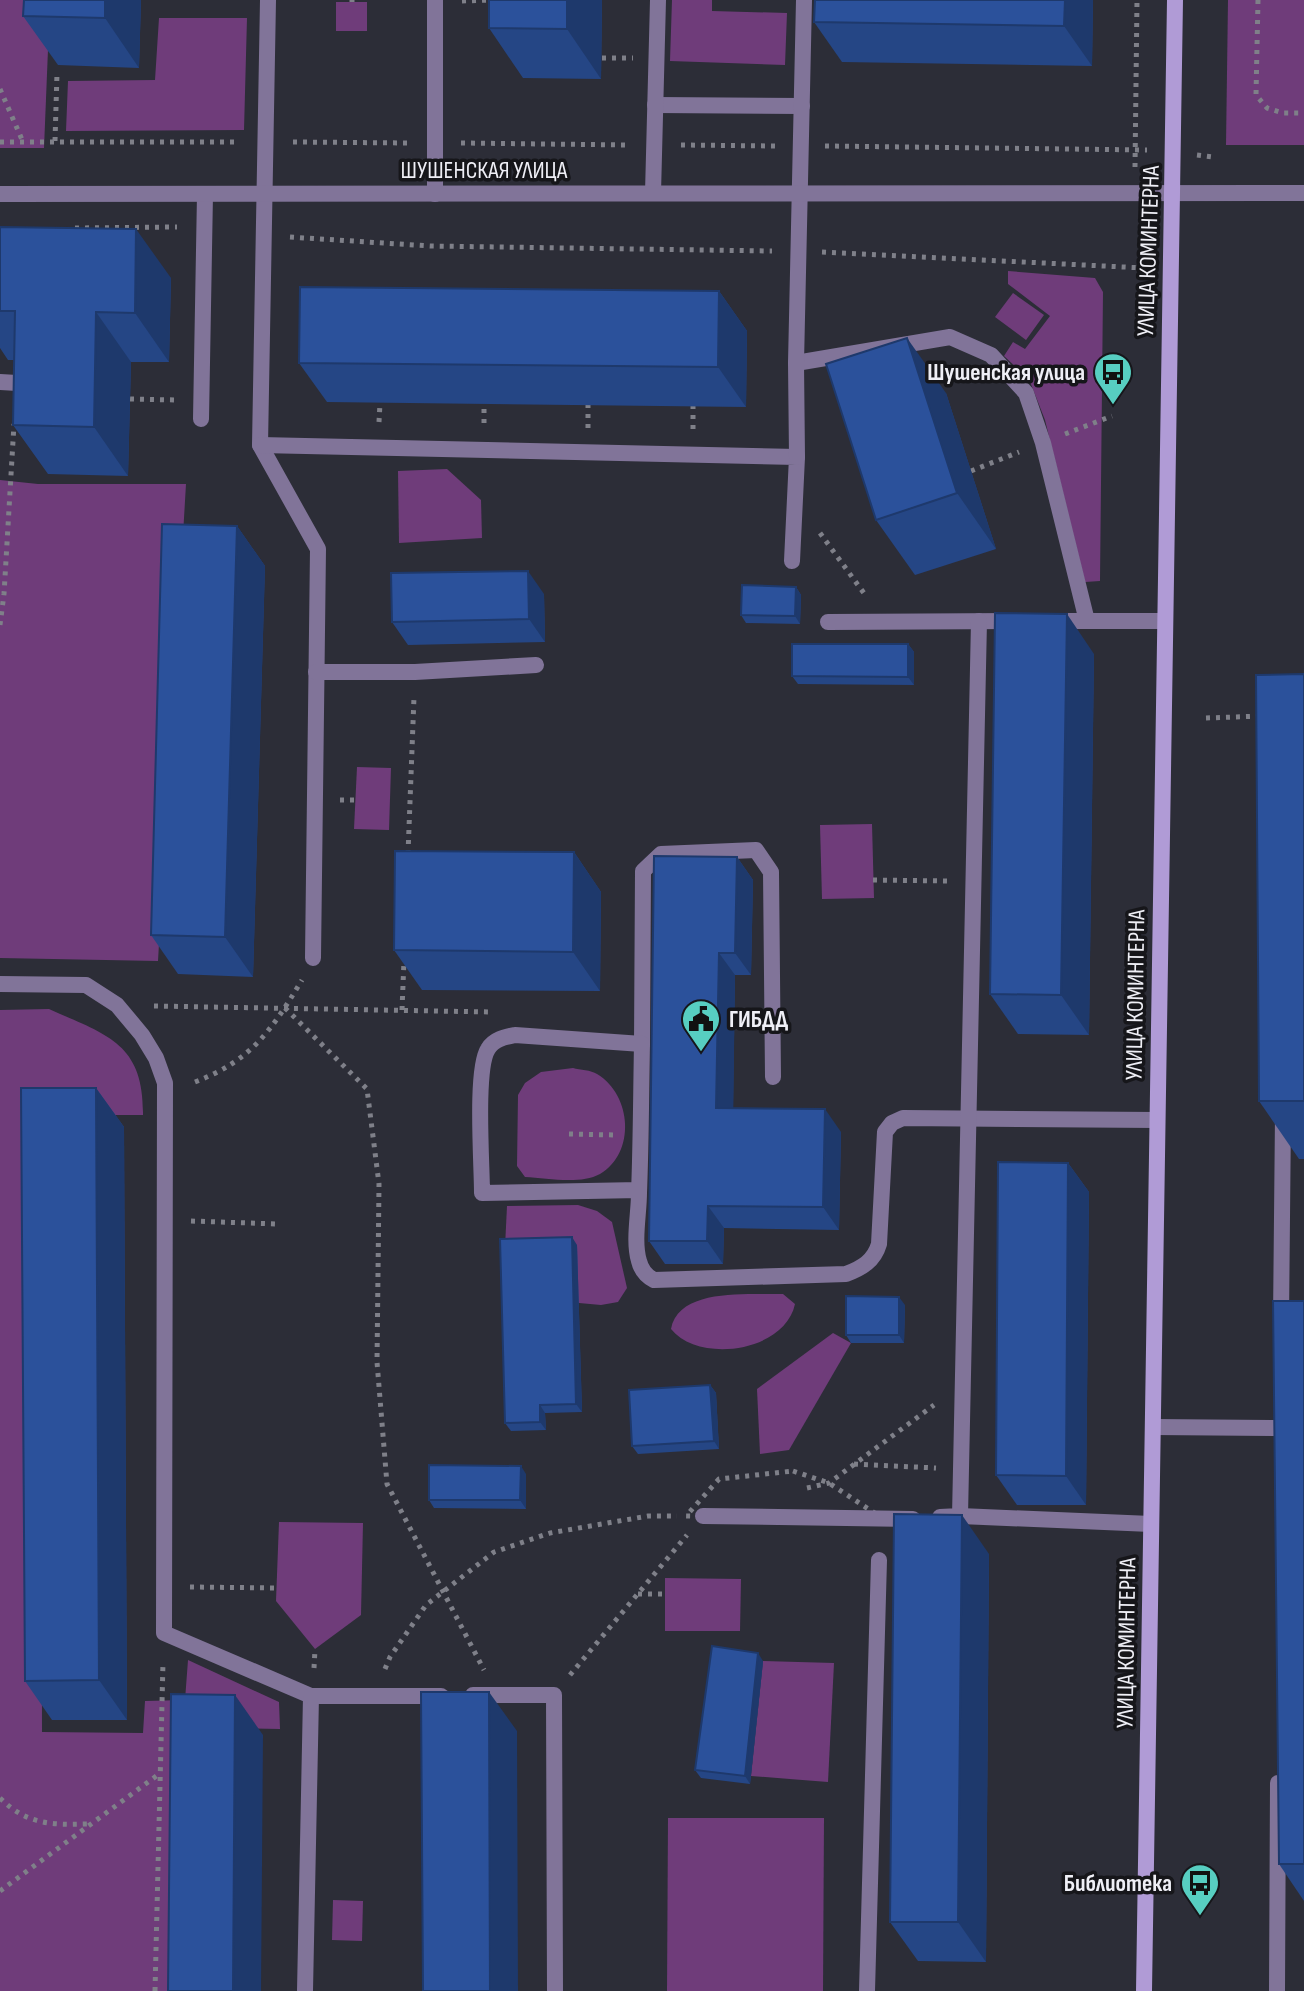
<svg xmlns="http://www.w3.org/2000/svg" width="1304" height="1991" font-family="'Sofia Sans Condensed',sans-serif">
<rect width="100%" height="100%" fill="#2c2d37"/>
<g fill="#6f3c7a">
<path d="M0,0h50l-6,148h-44z"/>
<path d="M672,0h40v11l75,2 -2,52 -115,-4z"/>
<path d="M1228,0h76v145h-78z"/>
<rect x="336" y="2" width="31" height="29"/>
<path d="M159,18h88l-3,112 -178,1 2,-50 87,-1z"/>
<path d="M1008,271l87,7 8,14 -3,289 -15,1 -40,-162 -16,-41 -25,-23 9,-14 12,7 25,-33 -42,-32z"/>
<path d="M1013,293l31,22 -18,25 -31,-23z"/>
<path d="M447,469l34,31 1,38 -83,5 -1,-72z"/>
<path d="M0,480l38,4h148l-28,477 -158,-3z"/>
<path d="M357,767l34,1 -2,62 -35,-1z"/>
<path d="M872,824l2,74 -52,1 -2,-74z"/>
<path d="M49,1009c58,26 95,34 94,106h-102l1,617 101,1 2,-32 40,-1 3,-40 91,42 1,27 -89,-2 -1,264h-190v-981z"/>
<path d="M573,1068c7,2 18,2 24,6 35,21 39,79 3,100 -20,11 -53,4 -75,3l-8,-11 1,-71 7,-12 16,-11z"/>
<path d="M578,1205l19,6 15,11 15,66 -9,14 -17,3 -22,-2 -74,-56 2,-41z"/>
<path d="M783,1294l12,10c-10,48 -96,60 -124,25 8,-42 78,-34 112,-35z"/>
<path d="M833,1333l18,10 -62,107 -29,4 -3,-65z"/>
<path d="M279,1522l84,1 -2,92 -46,34 -39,-48z"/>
<path d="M665,1578l76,1 -1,52h-75z"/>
<path d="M763,1661l71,2 -6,119 -77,-6z"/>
<path d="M668,1818h156l-1,173h-156z"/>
<path d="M333,1900l30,1 -1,40 -30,-1z"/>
</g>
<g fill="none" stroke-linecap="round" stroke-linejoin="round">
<g stroke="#7f8089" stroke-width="5" stroke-dasharray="4 6" stroke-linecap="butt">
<path d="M1258,0l-2,95 11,13 16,5h21"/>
<path d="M462,1l30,-1"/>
<path d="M352,2v-2"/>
<path d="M602,58h31"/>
<path d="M0,89l23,53"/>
<path d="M55,141l2,-68"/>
<path d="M0,142h239"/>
<path d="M293,142l118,1"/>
<path d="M461,143l166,2"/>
<path d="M681,145l94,1"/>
<path d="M825,146l322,4"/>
<path d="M1197,155l16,2"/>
<path d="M1135,167l2,-167"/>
<path d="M75,228l102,-1"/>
<path d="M290,237l140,9 342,5"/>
<path d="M822,252l322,16"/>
<path d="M130,399l47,1"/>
<path d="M379,422l1,-19"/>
<path d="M484,423v-19"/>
<path d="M588,428v-23"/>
<path d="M693,429v-23"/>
<path d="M1065,434l47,-18"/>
<path d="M971,471l48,-19"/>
<path d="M820,533l46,63"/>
<path d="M0,625l4,-31 10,-170"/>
<path d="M1206,718l55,-2"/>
<path d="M340,800h15"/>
<path d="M408,854l6,-157"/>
<path d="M873,880l74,1"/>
<path d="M154,1006l338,6"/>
<path d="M285,1008l82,81 12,95 -2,178 10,122 97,186"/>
<path d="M402,1010l2,-50"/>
<path d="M195,1082c57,-22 76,-51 107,-102"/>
<path d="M569,1134l47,1"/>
<path d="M191,1221l87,3"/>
<path d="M854,1464l82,4"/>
<path d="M793,1471l36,12 56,37 -199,-4 33,-37z"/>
<path d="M807,1488l22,-5 105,-78"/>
<path d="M190,1587l87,1"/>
<path d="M638,1594h27"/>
<path d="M314,1668l1,-19"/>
<path d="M385,1669l5,-12 36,-52 68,-53 56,-19 98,-17h29"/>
<path d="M570,1675l117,-140"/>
<path d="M0,1798c27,27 52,27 87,26"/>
<path d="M0,1891l159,-117"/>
<path d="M155,1991l8,-329"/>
</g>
<g stroke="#817499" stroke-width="16">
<path d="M268,0l-8,445 58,104 -5,409"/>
<path d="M655,105l147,1"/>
<path d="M653,193l5,-193"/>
<path d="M435,194v-194"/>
<path d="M796,363l154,-26 41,18 35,38 17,50 44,178"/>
<path d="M0,382l34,2"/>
<path d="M201,419l4,-225"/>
<path d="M260,445l537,12 -5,104"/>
<path d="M797,457l-1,-94 8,-363"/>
<path d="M1049,621h116"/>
<path d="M828,622l186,-1"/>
<path d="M316,672h99l121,-7"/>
<path d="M0,984l86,1 31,20 25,30 14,23 9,25 -1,550 147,63 -6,295"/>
<path d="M642,1044l1,-173 18,-17 95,-4 15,22 2,205"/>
<path d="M639,1190l-157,3c0,-29 -7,-124 6,-144 6,-10 17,-12 27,-14l127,9c-1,50 -1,99 -3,149 0,21 -6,48 0,68 2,8 7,15 15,19l192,-6c16,-6 28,-13 33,-30l6,-112 7,-9 11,-5 254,2"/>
<path d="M1281,1320l2,-205"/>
<path d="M1153,1427l127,1"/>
<path d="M703,1516l210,3"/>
<path d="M960,1516l191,8"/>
<path d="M940,1517l20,-1 19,-895"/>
<path d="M473,1695h81l1,296"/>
<path d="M311,1696h130"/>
<path d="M867,1991l12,-431"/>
<path d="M1277,1991l1,-208"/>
</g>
<path stroke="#817499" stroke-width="16" d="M0,194l1304,-1"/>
<path stroke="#b09bd6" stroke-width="16" d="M1144,1991l31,-1991"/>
</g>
<g fill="#254685">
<path d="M141,0l-2,68 -81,-3 -35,-49z"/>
<path d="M489,0h113l-1,79 -78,-1 -34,-50z"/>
<path d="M815,0h278l-1,66 -250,-4 -28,-40z"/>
<path d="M0,227l171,51 -2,84h-38l-3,114 -80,-2 -35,-49 1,-65h-6l-8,-12z"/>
<path d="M719,291l28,40 -1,76 -419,-5 -28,-39z"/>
<path d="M946,393l50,156 -81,26 -39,-55z"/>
<path d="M237,526l28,40 -12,411 -75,-3 -27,-39z"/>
<path d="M796,587l5,8 -1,29 -54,-1 -5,-8z"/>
<path d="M544,594l1,48 -137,3 -16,-23z"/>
<path d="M908,644l6,8v33l-116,-1 -6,-8z"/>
<path d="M1094,654l-5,381 -71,-1 -28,-40z"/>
<path d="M1304,674v485h-5l-40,-58z"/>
<path d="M574,852l27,40 -1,99 -178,-1 -28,-40z"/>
<path d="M737,857l16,23 -2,95h-16l-2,133 108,24 -2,98 -115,-2 -1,36h-58l-16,-23z"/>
<path d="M96,1088l28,39 3,593h-75l-27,-39z"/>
<path d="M1068,1163l21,29 -3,313h-69l-21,-30z"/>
<path d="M577,1245l5,167 -37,1 1,17 -35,1 -6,-8z"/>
<path d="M1304,1301v600l-25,-37z"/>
<path d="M905,1305l-1,38h-53l-5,-8z"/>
<path d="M710,1385l6,8 3,56 -81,5 -6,-8z"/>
<path d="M526,1474v35l-92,-1 -5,-8z"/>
<path d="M989,1554l-3,408 -68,-1 -28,-39z"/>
<path d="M763,1661l-13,123 -49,-6 -6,-8z"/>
</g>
<g fill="#1e396c">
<path d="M105,0h36l-2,68 -34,-50z"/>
<path d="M567,0h35l-1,79 -34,-50z"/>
<path d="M1065,0h28l-1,66 -28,-40z"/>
<path d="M136,229l35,49 -2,84 -34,-49z"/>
<path d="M719,291l28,40 -1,76 -28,-40z"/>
<path d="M96,312l35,50 -3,114 -34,-49z"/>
<path d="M907,338l39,55 50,156 -39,-56z"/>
<path d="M237,526l28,40 -12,411 -28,-40z"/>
<path d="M528,571l16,23 1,48 -16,-23z"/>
<path d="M796,587l5,8 -1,29 -5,-8z"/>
<path d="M1067,614l27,40 -5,381 -28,-40z"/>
<path d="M908,644l6,8v33l-6,-8z"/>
<path d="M574,852l27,40 -1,99 -27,-39z"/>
<path d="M737,857l16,23 -2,95 -16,-22z"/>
<path d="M719,953l16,22 -2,156 -17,-23z"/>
<path d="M96,1088l28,39 3,593 -28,-40z"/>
<path d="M825,1109l16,23 -2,98 -16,-23z"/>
<path d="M1068,1163l21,29 -3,313 -20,-29z"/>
<path d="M708,1206l16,22 -1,36 -16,-23z"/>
<path d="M572,1237l5,8 5,167 -6,-8z"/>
<path d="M899,1297l6,8 -1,38 -5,-8z"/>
<path d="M710,1385l6,8 3,56 -5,-8z"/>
<path d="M540,1405l5,8 1,17 -6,-8z"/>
<path d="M521,1466l5,8v35l-6,-9z"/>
<path d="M962,1515l27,39 -3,408 -28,-40z"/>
<path d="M758,1653l5,8 -13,123 -5,-8z"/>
<path d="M489,1692l28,39 1,260h-28z"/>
<path d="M235,1695l28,40 -2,256h-28z"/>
</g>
<g fill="#2b519b" stroke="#1e396c" stroke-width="2">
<path d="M24,0h81v18l-82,-2z"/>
<path d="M489,0h78v29l-78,-1z"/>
<path d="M815,0h250l-1,26 -250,-4z"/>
<path d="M0,227l136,2 -1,84 -39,-1 -2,115 -81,-2 2,-114h-15z"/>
<path d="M300,287l419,4 -1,76 -419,-4z"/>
<path d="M907,338l50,155 -81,27 -50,-156z"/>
<path d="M162,524l75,2 -12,411 -74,-2z"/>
<path d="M528,571l1,48 -137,3 -1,-49z"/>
<path d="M742,585l54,2 -1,29 -54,-1z"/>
<path d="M995,613l72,1 -6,381 -71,-1z"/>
<path d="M792,644h116v33l-116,-1z"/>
<path d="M1304,674v427h-45l-3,-426z"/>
<path d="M395,851l179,1 -1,100 -179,-2z"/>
<path d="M654,856l83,1 -2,96h-16l-3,155 109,1 -2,98 -115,-1 -1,35h-58z"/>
<path d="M21,1088h75l3,592 -74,1z"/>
<path d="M998,1162l70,1 -2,313 -70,-1z"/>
<path d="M572,1237l4,167 -36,1v17l-35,1 -5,-184z"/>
<path d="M846,1296l53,1v38h-53z"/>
<path d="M1273,1301h31v563h-25z"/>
<path d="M710,1385l4,56 -82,5 -3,-56z"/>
<path d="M429,1465l92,1 -1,34h-91z"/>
<path d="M894,1514l68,1 -4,407h-68z"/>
<path d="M712,1646l46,7 -13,123 -50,-6z"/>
<path d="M421,1692h68l1,299h-67z"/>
<path d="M171,1694l64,1 -2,296h-65z"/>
</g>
<defs>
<symbol id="bus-pin" viewBox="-11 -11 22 30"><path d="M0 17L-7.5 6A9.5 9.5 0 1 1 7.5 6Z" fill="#57cec1" stroke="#16161a"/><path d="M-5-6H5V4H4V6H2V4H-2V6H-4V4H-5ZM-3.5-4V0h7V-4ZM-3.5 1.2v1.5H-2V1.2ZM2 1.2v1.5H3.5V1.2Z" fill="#111"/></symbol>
<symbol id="civic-pin" viewBox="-11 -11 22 30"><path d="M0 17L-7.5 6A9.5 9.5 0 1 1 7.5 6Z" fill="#57cec1" stroke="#16161a"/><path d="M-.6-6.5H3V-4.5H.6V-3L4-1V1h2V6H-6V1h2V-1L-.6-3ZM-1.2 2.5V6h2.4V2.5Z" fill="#111"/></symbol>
</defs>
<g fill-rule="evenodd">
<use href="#bus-pin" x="1091" y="350" width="44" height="60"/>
<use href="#civic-pin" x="679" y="997" width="44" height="60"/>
<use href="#bus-pin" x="1178" y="1861" width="44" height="60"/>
</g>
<g text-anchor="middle" stroke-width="7" stroke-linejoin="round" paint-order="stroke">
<g font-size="24" fill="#efeff6" stroke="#16161a">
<text x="484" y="178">ШУШЕНСКАЯ УЛИЦА</text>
<text transform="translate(1148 251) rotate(-88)" y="8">УЛИЦА КОМИНТЕРНА</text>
<text transform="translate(1135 995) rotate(-89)" y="8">УЛИЦА КОМИНТЕРНА</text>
<text transform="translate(1126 1643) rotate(-89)" y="8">УЛИЦА КОМИНТЕРНА</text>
</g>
<g font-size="24" font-weight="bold" fill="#efeff6" stroke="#16161a" text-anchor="end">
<text x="1085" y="380">Шушенская улица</text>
<text x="729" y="1027" text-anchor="start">ГИБДД</text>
<text x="1172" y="1891">Библиотека</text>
</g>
</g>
</svg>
